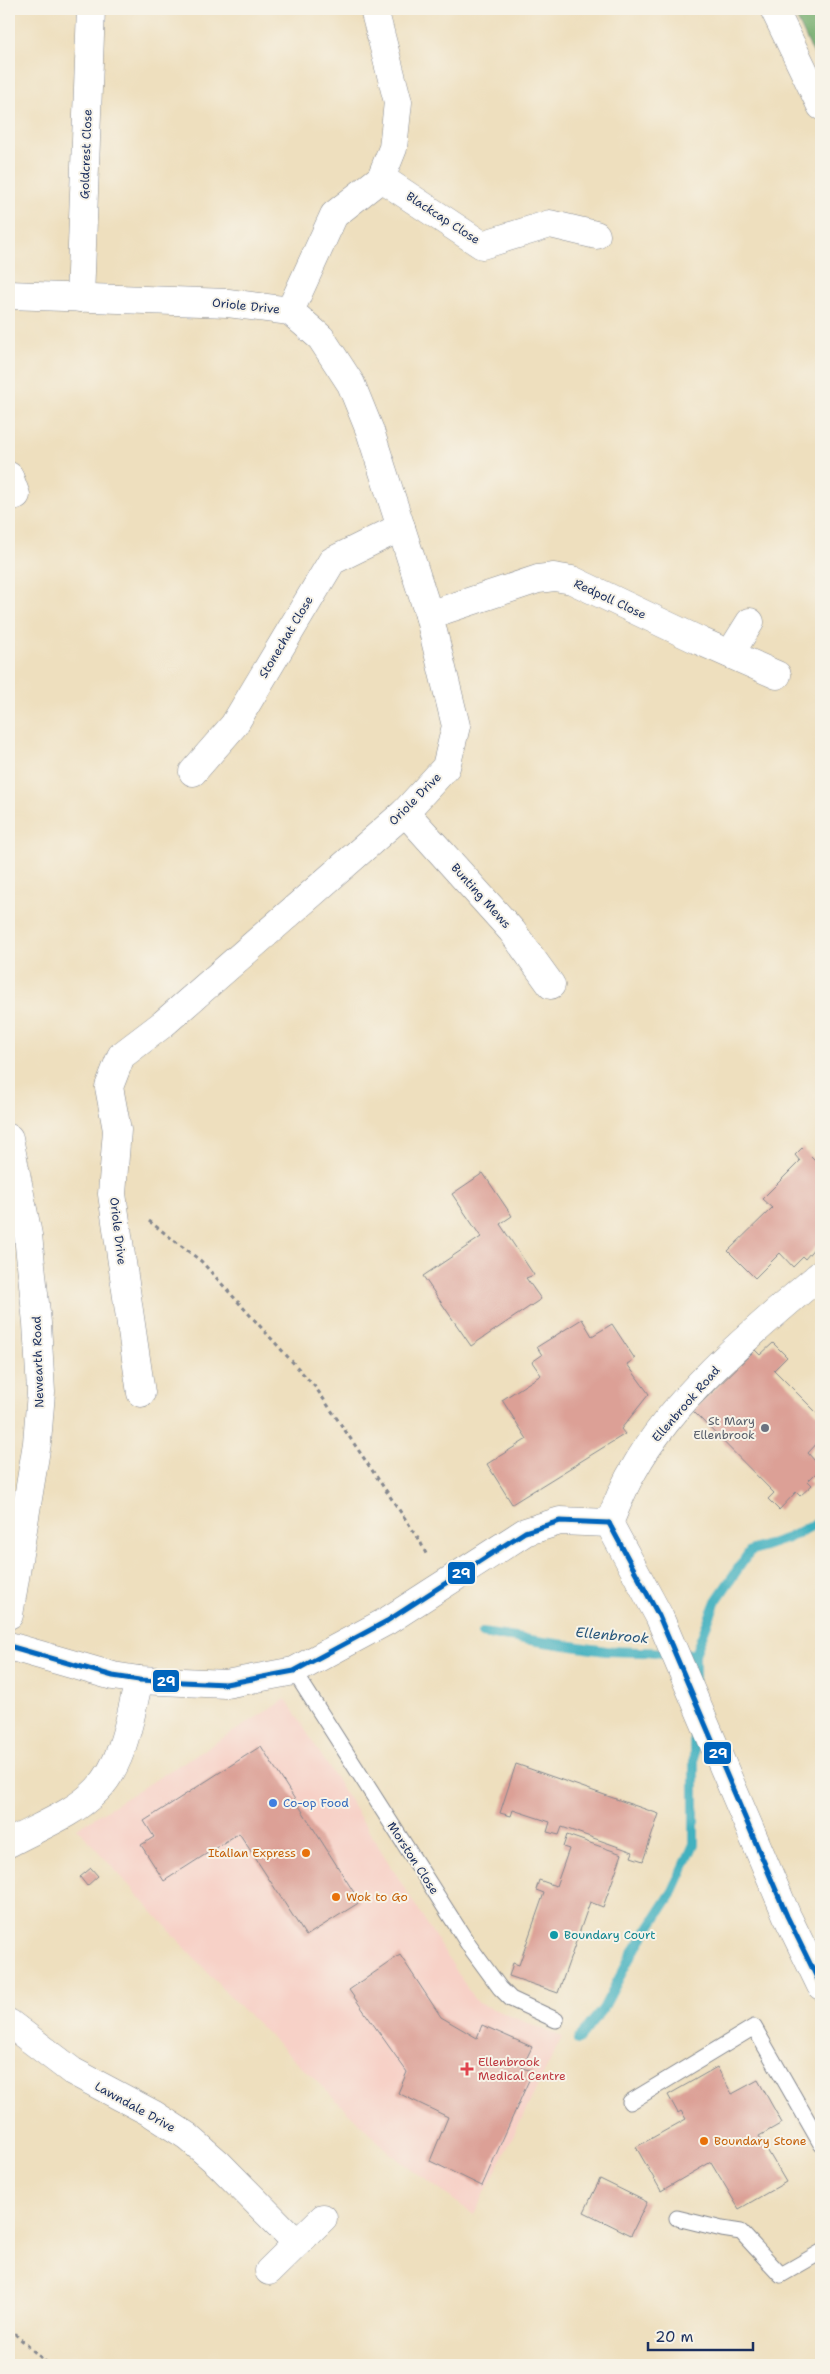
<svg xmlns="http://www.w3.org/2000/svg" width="830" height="2374" font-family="'Shantell Sans',sans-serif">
<rect width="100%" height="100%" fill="#f7f3e8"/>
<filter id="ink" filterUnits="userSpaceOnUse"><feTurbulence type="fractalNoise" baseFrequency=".02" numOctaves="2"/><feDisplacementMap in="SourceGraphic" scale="10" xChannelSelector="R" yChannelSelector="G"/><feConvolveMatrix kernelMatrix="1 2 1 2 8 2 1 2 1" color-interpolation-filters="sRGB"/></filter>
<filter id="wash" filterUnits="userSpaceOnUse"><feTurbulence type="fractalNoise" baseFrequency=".0096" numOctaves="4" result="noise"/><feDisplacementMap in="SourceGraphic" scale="20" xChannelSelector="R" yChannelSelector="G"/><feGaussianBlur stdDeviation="1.12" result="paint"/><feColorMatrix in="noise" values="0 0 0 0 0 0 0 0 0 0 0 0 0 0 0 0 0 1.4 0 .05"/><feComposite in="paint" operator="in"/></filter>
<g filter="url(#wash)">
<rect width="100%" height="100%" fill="#eedfbe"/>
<path fill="#f7d1c7" d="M286,1699l190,303 86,35 -88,178 -83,-61 -164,-160 -150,-166z"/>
<path fill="#71ab6a" stroke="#466d64" d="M792,9h29v60z"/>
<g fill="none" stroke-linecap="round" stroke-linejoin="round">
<g stroke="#43b1bf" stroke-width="10">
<path d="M482,1633l124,18 66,2"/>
<path d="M689,1654h6l21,-53 34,-50 38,-13 33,-17"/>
<path d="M695,1678v-24"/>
<path d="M578,2040l25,-31 27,-52 43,-66 21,-47v-124"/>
</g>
</g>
<g id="blocks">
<g fill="#dca096">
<path d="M802,1148l14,14 5,-5v83l-16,19 -2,-2 -10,10 -13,-14 -25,25 -27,-27 44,-43 -10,-9 38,-38 -5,-6z"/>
<path d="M483,1173l29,43 -12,8 34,51 -8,3 15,21 -70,47 -48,-70 58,-39 -29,-43z"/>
<path d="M582,1319l10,17 20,-12 23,35 -8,5 22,30 -28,35 4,5 -113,70 -25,-40 40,-25 -25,-39 39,-25 -9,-13 10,-7 -5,-8z"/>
<path d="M773,1343l14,14 -13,13 47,47v22l-13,14 13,15 -13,13 4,4 -12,11 -4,-4 -17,18 -11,-11 6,-6 -81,-82 62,-61 5,5z"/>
<path d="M261,1746l99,156 -54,34 -67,-103 -75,48 -23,-36 13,-8 -10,-16z"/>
<path d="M516,1764l143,50 -16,47 -12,-4 2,-5 -71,-25 -3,8 -12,-3 3,-10 -37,-12 -2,6 -11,-3z"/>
<path d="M567,1835l55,19 -19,53 -13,-5 -32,91 -49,-17 4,-13 6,2 25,-72 -8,-3 3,-10 17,6 13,-37 -6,-2z"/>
<path d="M91,1868l7,8 -11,10 -7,-9z"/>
<path d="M400,1955l41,62 36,21 5,-13 50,22 -10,21 11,3 -51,115 -52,-25 18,-44 -50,-24 9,-21 -58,-82z"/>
<path d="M717,2067l15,27 26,-14 24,43 -23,13 27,46 -47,27 -28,-47 -50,29 -25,-44 50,-28 -5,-8 -3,2 -10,-18z"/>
<path d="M600,2179l47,23 -16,33 -47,-23z"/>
</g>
</g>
</g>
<g filter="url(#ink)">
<use href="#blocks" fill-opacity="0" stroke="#84878e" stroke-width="1"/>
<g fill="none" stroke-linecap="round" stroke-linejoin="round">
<defs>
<g id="service">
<path d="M294,1671l176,276 30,41 11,11 45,21"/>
<path d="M630,2102l124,-75 67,117"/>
<path d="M677,2218l45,11 19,3 40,43 40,-23"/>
</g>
<g id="minor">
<path d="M774,9l47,97"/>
<path d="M381,178l101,67 68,-21 46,11"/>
<path d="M9,295l219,8 62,8 31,27 30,46 19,47 59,184 27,111 -10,41 -41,45 -242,212 -42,32 -12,31 8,43 -5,64 29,199"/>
<path d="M80,298l11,-289"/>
<path d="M290,311l44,-96 47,-37 12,-30 5,-46 -24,-93"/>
<path d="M9,476l7,19"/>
<path d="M429,615l109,-36 16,-2 18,3 128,61 77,34"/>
<path d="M730,654l20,-32"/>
<path d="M193,772l41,-47 98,-164 69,-34"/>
<path d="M405,812l107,119 39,54"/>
<path d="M609,1523c8,-18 14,-36 24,-52 41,-75 123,-142 188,-197"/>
<path d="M9,1843c29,-16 65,-29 88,-53 27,-27 33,-74 42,-110"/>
<path d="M9,2023l63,48 81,43 34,22 32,28 78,79"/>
<path d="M269,2271l54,-53"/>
</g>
<path id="tertiary" d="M9,1646l104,30 26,4 87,4 68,-13 93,-50 138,-89 35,-11 49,2 50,93 128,300 34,70"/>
<path id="secondary" d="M9,1138l19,97 9,88 4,69 -4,51 -28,172"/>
</defs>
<use href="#service" stroke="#84878e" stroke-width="17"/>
<use href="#minor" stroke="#84878e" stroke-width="29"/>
<use href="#tertiary" stroke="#84878e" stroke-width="29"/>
<use href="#secondary" stroke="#84878e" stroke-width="29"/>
<g stroke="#84878e" stroke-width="3" stroke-dasharray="4 4" stroke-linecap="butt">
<path d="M149,1221l52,40 115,127 103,151 8,17"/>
<path d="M9,2340l6,-6 34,31"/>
</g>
<use href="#service" stroke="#fff" stroke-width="15"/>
<use href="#minor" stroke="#fff" stroke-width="28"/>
<use href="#tertiary" stroke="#fff" stroke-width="28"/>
<use href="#secondary" stroke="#fff" stroke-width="28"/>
<defs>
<g id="bus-1">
<path d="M609,1523l50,93 128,300 34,70"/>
<path d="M9,1646l104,30 26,4 87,4 68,-13 93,-50 138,-89 35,-11 49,2"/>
</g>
</defs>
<use href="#bus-1" stroke="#f7f3e8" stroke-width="9"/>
<use href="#bus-1" stroke="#0065bd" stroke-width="5"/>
</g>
</g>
<circle fill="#6b7280" stroke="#f7f3e8" stroke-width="2" cx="765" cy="1428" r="5"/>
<circle fill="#3f7fe0" stroke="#f7f3e8" stroke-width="2" cx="273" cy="1803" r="5"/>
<g fill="#e8710a" stroke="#f7f3e8" stroke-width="2">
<circle cx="306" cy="1853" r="5"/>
<circle cx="336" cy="1897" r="5"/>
<circle cx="704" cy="2141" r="5"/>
</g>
<circle fill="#0f9aa8" stroke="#f7f3e8" stroke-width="2" cx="554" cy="1935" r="5"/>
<path fill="#e0444e" stroke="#f7f3e8" stroke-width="2" d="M464.5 2061.5h5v5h5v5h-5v5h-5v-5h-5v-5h5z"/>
<g text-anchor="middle" stroke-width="4" stroke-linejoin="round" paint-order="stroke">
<g font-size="12" fill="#1b2f5e" stroke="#f7f3e8">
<text transform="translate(86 154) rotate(-88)" y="4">Goldcrest Close</text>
<text transform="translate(443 218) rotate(33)" y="4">Blackcap Close</text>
<text transform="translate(246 306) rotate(6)" y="4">Oriole Drive</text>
<text transform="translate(610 599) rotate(25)" y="4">Redpoll Close</text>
<text transform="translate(286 637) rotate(-59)" y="4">Stonechat Close</text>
<text transform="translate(415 799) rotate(-45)" y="4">Oriole Drive</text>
<text transform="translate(481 896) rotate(48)" y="4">Bunting Mews</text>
<text transform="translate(118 1231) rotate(83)" y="4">Oriole Drive</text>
<text transform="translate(38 1362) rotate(-92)" y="4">Newearth Road</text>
<text transform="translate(686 1404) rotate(-49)" y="4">Ellenbrook Road</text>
<text transform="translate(413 1858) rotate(57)" y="4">Morston Close</text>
<text transform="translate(135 2107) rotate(29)" y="4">Lawndale Drive</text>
</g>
<g font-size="12" fill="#5b616d" stroke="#f7f3e8" text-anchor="end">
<text x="755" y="1425">St Mary<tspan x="755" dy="14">Ellenbrook</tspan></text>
</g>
<g font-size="12" fill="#366cbe" stroke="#f7f3e8" text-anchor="start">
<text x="283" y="1807">Co-op Food</text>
</g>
<g font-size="12" fill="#c56008" stroke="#f7f3e8" text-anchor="start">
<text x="296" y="1857" text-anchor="end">Italian Express</text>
<text x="346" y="1901">Wok to Go</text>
<text x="714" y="2145">Boundary Stone</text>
</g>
<g font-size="12" fill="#0d838f" stroke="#f7f3e8" text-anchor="start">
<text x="564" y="1939">Boundary Court</text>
</g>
<g font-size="12" fill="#be3a42" stroke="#f7f3e8" text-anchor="start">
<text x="478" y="2066">Ellenbrook<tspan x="478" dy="14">Medical Centre</tspan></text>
</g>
<g font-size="14" font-style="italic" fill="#27567b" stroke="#f7f3e8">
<text transform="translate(612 1635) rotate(5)" y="5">Ellenbrook</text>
</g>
</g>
<g stroke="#f7f3e8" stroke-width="2">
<rect x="447" y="1561" width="29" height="24" rx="5" fill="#0065bd"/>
<rect x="152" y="1669" width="28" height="24" rx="5" fill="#0065bd"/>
<rect x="703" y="1741" width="29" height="24" rx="5" fill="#0065bd"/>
</g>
<g font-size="14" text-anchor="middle" font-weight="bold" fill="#fff">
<text x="461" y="1578">29</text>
<text x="166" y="1686">29</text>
<text x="718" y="1758">29</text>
</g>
<rect width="830" height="2374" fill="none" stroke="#f7f3e8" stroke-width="30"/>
<path d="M648 2342v8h105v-8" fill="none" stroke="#1b2f5e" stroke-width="2.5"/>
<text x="655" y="2342" font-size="15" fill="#1b2f5e" stroke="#f7f3e8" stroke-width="4" paint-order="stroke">20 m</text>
</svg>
